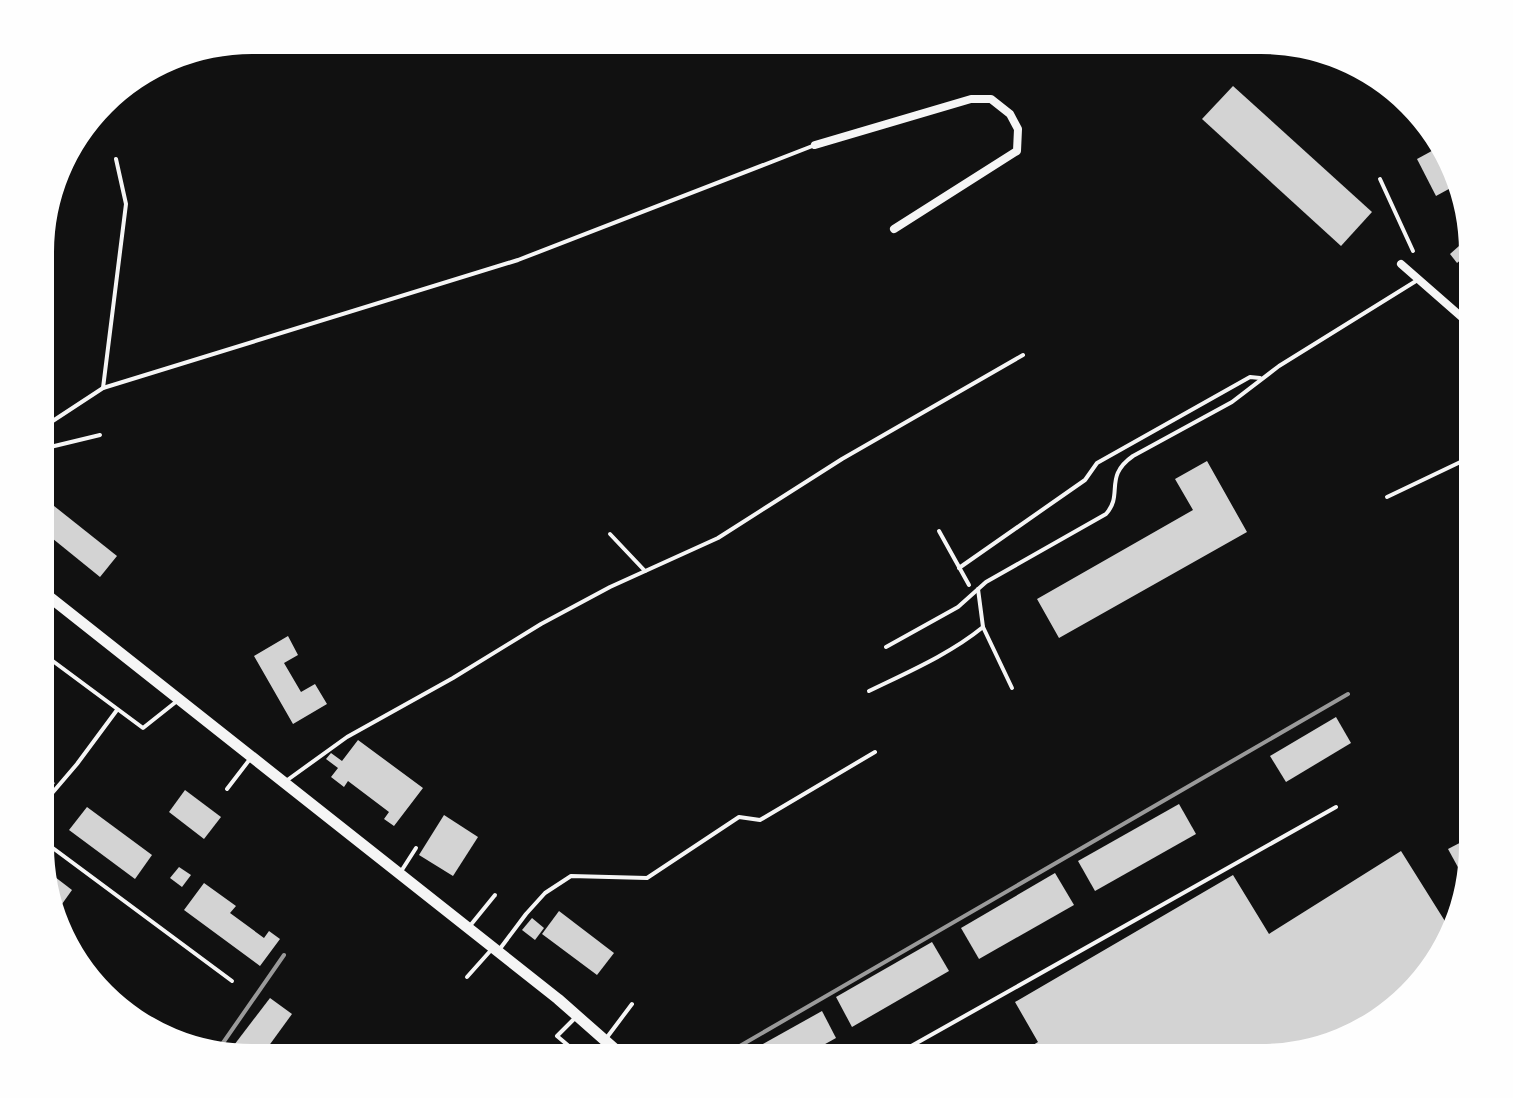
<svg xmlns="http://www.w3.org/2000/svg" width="1513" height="1098" font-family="Overpass,sans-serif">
<rect width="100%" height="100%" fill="#111"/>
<g fill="#d3d3d3">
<path d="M1233,86l139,126 -31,34 -139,-127z"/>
<path d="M1441,146l10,12 7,26 -22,12 -19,-37z"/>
<path d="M1468,238l5,5v7l-16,13 -7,-9z"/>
<path d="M1473,252v27l-14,-13z"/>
<path d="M1207,461l40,71 -188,106 -22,-39 156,-89 -18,-31z"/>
<path d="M44,498l73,58 -17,21 -58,-47z"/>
<path d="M288,636l10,19 -14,8 17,29 14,-8 12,20 -34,20 -39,-68z"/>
<path d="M1336,717l15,26 -65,39 -16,-26z"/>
<path d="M358,740l65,48 -29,38 -10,-7 5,-7 -41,-31 -4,6 -13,-10 7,-9 -12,-9 5,-6 11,8z"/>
<path d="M42,773l13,10 -8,11 -5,-4z"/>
<path d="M185,790l36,27 -17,22 -35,-27z"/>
<path d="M1179,804l17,30 -101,57 -17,-30z"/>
<path d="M87,807l65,48 -17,24 -66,-49z"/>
<path d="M444,815l34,22 -25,39 -34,-21z"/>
<path d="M1473,836v23l-8,21 -17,-31z"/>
<path d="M1401,851l47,75 -19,49 -75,61 -93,22h-249l26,-16 -23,-40 218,-127 36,59z"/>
<path d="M42,867l30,23 -10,14 -13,-11z"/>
<path d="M179,867l12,8 -9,12 -12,-9z"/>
<path d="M1055,873l19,32 -95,54 -18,-31z"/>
<path d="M204,883l32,23 -6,7 34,25 5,-7 11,8 -20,27 -76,-56z"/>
<path d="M559,911l55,42 -17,22 -55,-41z"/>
<path d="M532,918l12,10 -9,12 -13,-10z"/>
<path d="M932,942l17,29 -97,56 -16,-30z"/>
<path d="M270,998l22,16 -32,44h-21l-8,-3 -3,-2z"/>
<path d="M822,1011l14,27 -36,20h-62z"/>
</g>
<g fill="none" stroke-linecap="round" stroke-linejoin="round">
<g stroke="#f5f5f5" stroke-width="4">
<path d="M1380,179l33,72"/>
<path d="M103,388l23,-184 -10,-45"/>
<path d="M42,428l61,-40 415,-128 297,-115"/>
<path d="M42,449l58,-14"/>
<path d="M1387,497l86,-41"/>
<path d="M939,531l30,54"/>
<path d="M610,534l35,37"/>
<path d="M959,568l126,-88 12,-17 153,-86 10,1"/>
<path d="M983,627l29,61"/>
<path d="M886,647l72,-40 28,-25 120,-68c18,-20 -3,-37 27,-58l99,-54 47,-36 137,-85"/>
<path d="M42,653l101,75 34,-27"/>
<path d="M869,691c39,-19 81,-37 114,-64l-5,-38"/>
<path d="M286,781l61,-44 106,-59 88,-54 69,-37 108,-49 124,-79 181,-104"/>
<path d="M227,789l23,-30"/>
<path d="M42,805l35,-41 40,-54"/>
<path d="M42,840l190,141"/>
<path d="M400,873l16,-25"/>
<path d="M469,927l26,-32"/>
<path d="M499,950l27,-36 19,-21 26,-17 76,2 92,-61 21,3 115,-68"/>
<path d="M467,977l25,-28"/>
<path d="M575,1018l-18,18 26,22"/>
<path d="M605,1040l27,-36"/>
<path d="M890,1058l446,-251"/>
</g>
<g stroke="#f5f5f5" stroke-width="8">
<path d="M815,145l156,-46h20l19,15 8,15 -1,22 -123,78"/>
<path d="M1401,264l72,63"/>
</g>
<path stroke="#f5f5f5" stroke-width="11" d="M42,591l516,408 67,59"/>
<g stroke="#9a9a9a" stroke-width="4">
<path d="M218,1050l66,-95"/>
<path d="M719,1058l629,-364"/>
</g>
</g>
<path d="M0 0H1513V1098H0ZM252 54H1261A198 198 0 0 1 1459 252V846A198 198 0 0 1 1261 1044H252A198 198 0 0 1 54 846V252A198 198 0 0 1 252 54Z" fill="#fefefe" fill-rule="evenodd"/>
</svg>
